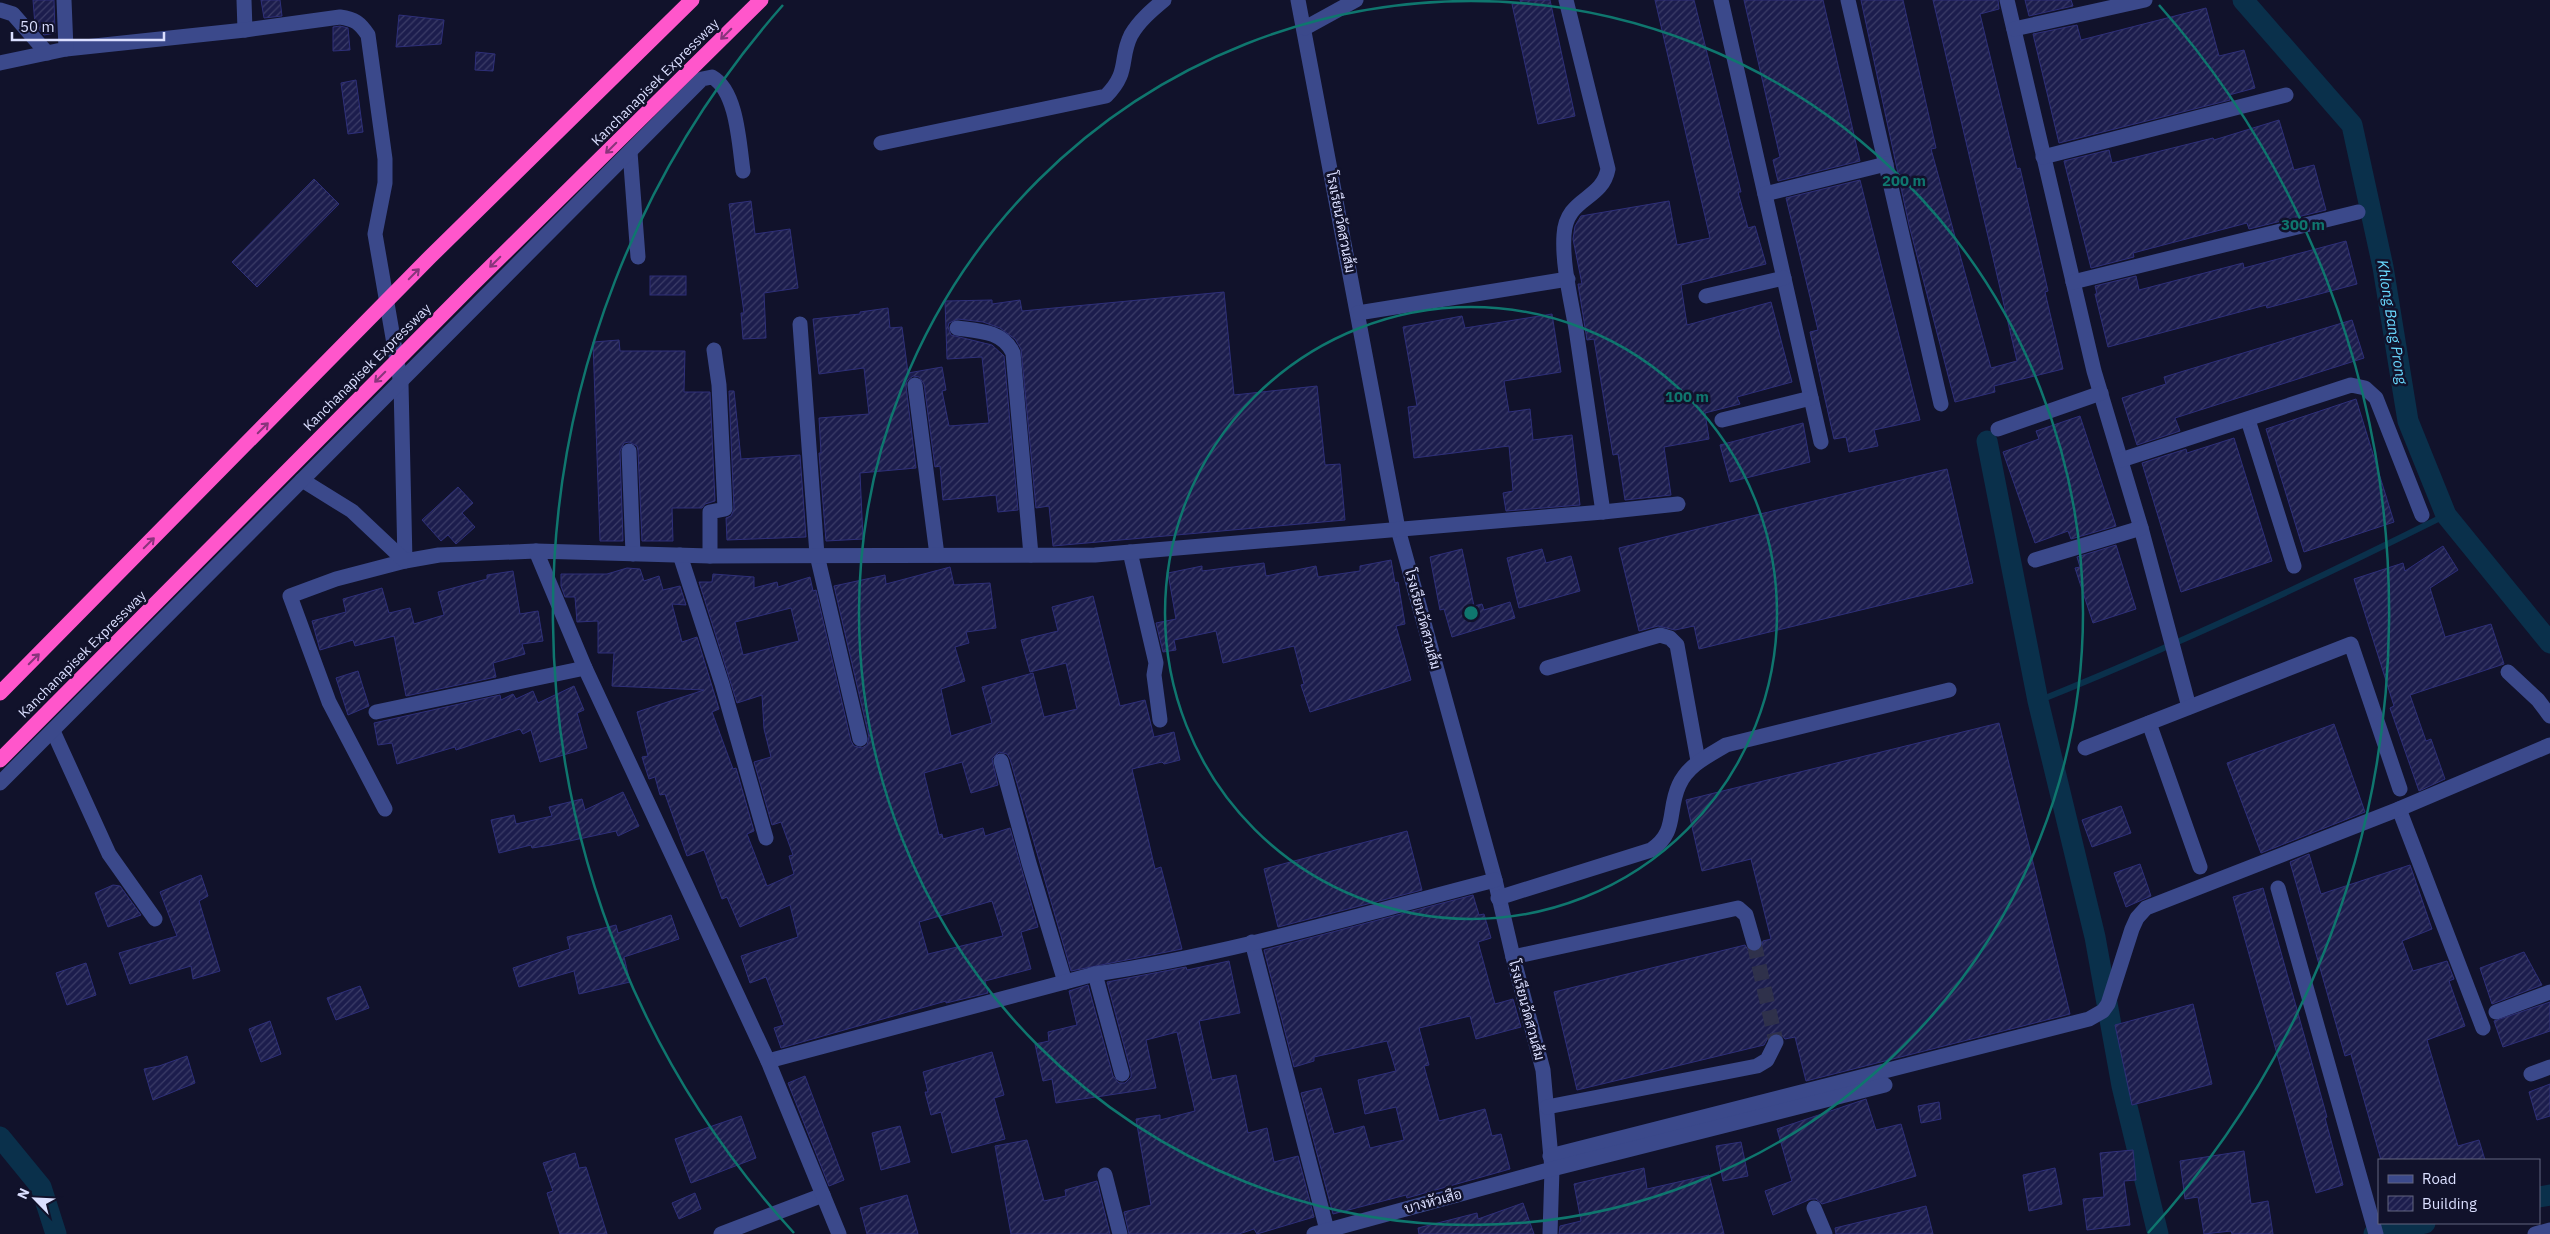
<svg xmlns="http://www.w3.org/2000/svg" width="2550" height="1234" font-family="'IBM Plex Sans',Sarabun,sans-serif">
<defs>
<pattern id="building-hatch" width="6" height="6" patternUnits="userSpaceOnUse" patternTransform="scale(1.25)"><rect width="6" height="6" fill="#1c1d4d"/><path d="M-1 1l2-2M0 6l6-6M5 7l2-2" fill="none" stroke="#3c3d68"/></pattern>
</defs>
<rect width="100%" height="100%" fill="#11122b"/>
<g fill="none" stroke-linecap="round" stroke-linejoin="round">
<path stroke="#0a304b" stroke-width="6" d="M2038,701c139,-56 274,-119 408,-186"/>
<g stroke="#0a304b" stroke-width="21">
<path d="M2243,0l109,125 31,142 25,154 38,94 104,128"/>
<path d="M1987,441l51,260 57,236 27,149 36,148"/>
<path d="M0,1137l41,50 15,47"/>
<path d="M2539,1197l11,-2"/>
<path d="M2374,1234l51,-11"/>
</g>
</g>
<g fill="url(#building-hatch)" stroke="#2e2f79" fill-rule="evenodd">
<path d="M33,0h21l1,33 -11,2 -9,-10z"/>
<path d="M261,0h19l2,16 -18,2z"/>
<path d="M1520,0h30l25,116 -37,8 -26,-120 9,-1z"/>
<path d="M1655,0h39l47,192h-3l10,36 7,-2 11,38 -85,21 6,40 84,-23 21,80 -55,15 3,7 -35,9 4,26 -45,8 7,48 -46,5 -7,-46 -5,1 -19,-116 -7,1 -9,-56h4l-9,-45 2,-13 6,-10 88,-15 8,44 33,-7z"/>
<path d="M1744,0h79l37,161 -82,20 -5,-21 7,-3z"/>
<path d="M1861,0h42l33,148 -5,1 60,219 26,-7 -84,-361h65l1,9 -19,5 37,155 3,-1 28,123 -3,1 18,77 -69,17 1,6 -40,10 -46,-177z"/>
<path d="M2025,0h46l2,6 -44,10z"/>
<path d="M2206,8l13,48 25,-6 11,38 -26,7 1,5 -171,43 -26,-109 44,-9 4,15z"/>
<path d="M399,15l45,5 -3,24 -45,3z"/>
<path d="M340,26l8,2 2,22 -17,1v-24z"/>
<path d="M476,52l19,2 -2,17 -18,-1z"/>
<path d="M356,80l7,52 -15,2 -7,-51z"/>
<path d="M2279,120l15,50 20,-5 12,45 -77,19 -2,-6 -114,30 1,4 -43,11 -27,-107 45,-11 3,13 101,-25 1,2z"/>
<path d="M314,179l25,25 -82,83 -25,-25z"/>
<path d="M1860,180l60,240 -46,10 4,16 -29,6 -3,-15 -12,2 -24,-107 8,-2 -32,-132z"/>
<path d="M751,201l4,33 35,-5 8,59 -34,5 2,45 -23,1 -2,-26h3l-15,-109z"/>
<path d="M2346,241l11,43 -90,24 -1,-3 -158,42 -13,-53h2l-2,-8 41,-10 3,14 104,-27 1,5z"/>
<rect x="650" y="276" width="36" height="19"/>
<path d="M1224,292l10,103 83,-9 8,79 15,-1 5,56 -292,26 -4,-40 -13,2 -15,-159 -6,-10 -15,-11 -17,-6 -25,-3 -9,4 -1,4 3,8 41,10 12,11 14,154 -20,2 -2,-17 -53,5 -3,-34 -5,1 -11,-83 -5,-7 -6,-1 -6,5 -1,5 10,82 -56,5 3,66 -37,2 -7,-88h2l-2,-35 50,-4 -5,-46 -45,6 -6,-55 47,-5v-2l28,-4 2,20 12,-1 6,46 34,-6 4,23 -4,1 7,35 40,-3 -7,-66 -35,2 -2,-58 47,-1v4l28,-4 2,11z"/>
<path d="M1552,314l9,58 -57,9 5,31 21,-3 3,31 39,-5 8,70 -74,6 -3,-18 10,-2 -4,-45 -95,12 -6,-51 9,-1 -14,-79 59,-11 3,12z"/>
<path d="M2352,320l12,38 -189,60 5,13 -43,14 -15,-47 44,-14 -2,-7z"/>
<path d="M619,340l1,11h65l-1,41h26l5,109 -10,3 -3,4h-30l1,33h-31l-4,-90 -1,-5 -8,-4 -5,1 -4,8 3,90h-23l-7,-199z"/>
<path d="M729,391h5l7,68 59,-4 6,82 -79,3 -1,-22 5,-2 3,-7z"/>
<path d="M2356,399l38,123 -90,30 -38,-123z"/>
<path d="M2080,416l36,110 -45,13 -3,-8 -33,12 -32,-91 36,-13 -3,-8z"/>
<path d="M1803,423l7,39 -80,20 -10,-37z"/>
<path d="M2234,438l38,123 -91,31 -39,-129 44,-14 1,4z"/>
<path d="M1947,469l26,114 -274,66 -5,-23 -19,4 -17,-4 -19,5 -20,-83z"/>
<path d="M458,487l15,16 -11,10 13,14 -19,17 -8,-9 -7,6 -19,-21z"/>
<path d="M2116,545l20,64 -43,14 -18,-55 5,-1 -3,-10z"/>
<path d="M2443,546l15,24 -28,18 15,49 46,-13 13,40 -94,31 16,46 5,-2 14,40 -26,12 -29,-83 4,-2 -40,-127 49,-16 2,8z"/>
<path d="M1462,549l12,57 8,-2 2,6 26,-8 5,16 -63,19 -8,-28 -4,1 -10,-53z"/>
<path d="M1542,549l4,14 25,-7 9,35 -61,17 -12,-50z"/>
<path d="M1391,560l4,23 3,-1 7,42 -9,2 15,54 -101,32 -9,-27 3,-1 -10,-38 -71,17 -7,-32 -42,9 2,10 -13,2 -7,-29 20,-4 -8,-46 34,-7v5l62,-8 2,13 50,-10 2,11 42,-6v-5z"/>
<path d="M950,567l4,18 36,-2 6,45 -30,4 3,11 -14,4 10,34 -24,8 10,47 41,-13 -10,-36 51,-14 11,44 33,-8 -11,-46 -36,9 -9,-32 37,-9 -6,-24 41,-11 27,110 25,-6 9,37 20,-5 6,28 -16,4 -2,-2 -30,7 23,100 6,-2 21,82 -111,22 -61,-212 -3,-5 -8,-2 -7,7 6,26 -27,8 -9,-31 -38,11 15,62 3,-1 1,5 40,-11 2,8 25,-8 28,99 -17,5 10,37 -46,12 3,12 -42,10v-2l-165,47 -7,-20 10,-3 -18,-48 -16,6 -9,-27 57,-19 -8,-32 -50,22 -13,-30 -5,2 -18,-49 -17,6 -22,-62 -5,1 -5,-18 -6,2 -7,-22 6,-1 -11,-44 67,-22 -92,-4 2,-33h-16v-32l-21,1 -2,-25h-10l-4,-11v-12h46l20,-6 13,1 4,12 15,-5 4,14 17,-4 6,19 -14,-1 10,38 15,-5 22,72 -7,3 21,57 3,-1 18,63 -7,3 20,52 27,-12 -5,-18 4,-1 -12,-33 -9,3 -18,-63 17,-5 -7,-28 -2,-34 -25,8 -38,-121h13l1,-8 41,3v11l23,-6 1,5 32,-10 3,14 3,-1 35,151 3,5 8,2 5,-3 2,-8 -35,-151 51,-11 1,9zM791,608l8,33 -56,14 -8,-33zM992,901l11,35 -75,18 -9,-32z"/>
<path d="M513,571l7,43 18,-3 5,30 -21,3 3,10 -32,9 3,14 -90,19 -12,-60 -39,10 -2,-6 -33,10 -8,-29 34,-9 -3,-13 39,-11 7,25 21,-5 4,16 30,-9 -6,-23 49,-13v-4z"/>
<path d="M358,671l11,35 -21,9 -12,-37z"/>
<path d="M574,686l10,24 -7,3 10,35 -47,14 -9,-32 -8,4 -3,-5 -64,21 -1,-3 -58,17 -5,-21 -14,2 -4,-22 126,-28 1,5 12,-6 3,5 17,-8 5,12z"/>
<path d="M1999,723l71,291 -264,67 -11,-44 -10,2 -4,-5 -6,-1 -5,1 -6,11 -187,45 -23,-98 191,-47 3,5 8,2 5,-3 2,-8 8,-2 -20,-80 -49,12 -16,-71z"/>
<path d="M2334,724l31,88 -104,41 -34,-90z"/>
<path d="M623,792l16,34 -21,10 -2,-5 -65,14 -19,3 -1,-3 -32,8 -8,-33 23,-5 2,9 36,-8 -3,-9 33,-8 3,11z"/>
<path d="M2121,806l10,27 -39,14 -10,-27z"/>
<path d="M1407,831l15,59 -144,37 -14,-58z"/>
<path d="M2309,854l12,40 89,-29 22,64 -30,12 11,30 34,-10 7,18 -5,2 16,45 -38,14 31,106 21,-6 6,20h-104l-30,-106 -6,2 -55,-194z"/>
<path d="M2140,864l11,32 -25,11 -12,-34z"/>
<path d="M201,875l7,21 -9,5 21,70 -27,8 -2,-13 -61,18 -11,-31 58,-17 -17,-44z"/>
<path d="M113,885l7,1 21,29 -33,12 -13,-34z"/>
<path d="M2263,888l64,229 -2,1 18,67 -27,8 -83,-296z"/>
<path d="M1473,895l6,20 5,-1 7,24 -13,4 17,62 18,-5 8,28 -45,12 -6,-23 -51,12 10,37 -5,1 15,55 46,-12 7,27 9,-2 9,35 -103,29 -1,-3 -73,19 -32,-121 20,-5 13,46 30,-8 6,22 34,-8 -8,-33 -31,7 -7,-34 38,-9 -9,-30 -73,16v4l-20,6 -30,-117z"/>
<path d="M671,915l8,24 -55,18 6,25 -51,12 -5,-23 -55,16 -6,-19 57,-19 -3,-12 49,-12 2,8z"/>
<path d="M2524,952l18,33 -50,19 -12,-36z"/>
<path d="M1229,961l11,52 -41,8 13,59 24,-5 12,58 19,-5 7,34 24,-6 16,61 -57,17 -3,-5 -15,5h-110l-5,-22 27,-7 -15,-86 24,-4v5l35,-9 -18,-79 -31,8 10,48 -100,15 -4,-24 -9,2 -8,-37 14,-3 -1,-9 29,-7 -8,-34 19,-6 25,91 6,7h6l6,-6v-5l-24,-90 79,-15 1,3z"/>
<path d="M86,963l10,32 -29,10 -11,-32z"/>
<path d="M360,986l9,22 -33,12 -9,-22z"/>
<path d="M2550,1002v29l-47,16 -9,-26z"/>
<path d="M2193,1004l19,80 -80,21 -17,-80z"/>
<path d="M270,1021l11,33 -20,8 -12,-33z"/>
<path d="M992,1052l12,43 -10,3 11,41 -53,14 -11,-41 -10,3 -6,-23h3l-5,-20z"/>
<path d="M187,1056l8,27 -42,17 -9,-31 15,-3z"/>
<path d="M805,1076l39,104 -15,6 -41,-103z"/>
<path d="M2550,1084v32l-13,4 -8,-28z"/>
<path d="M1866,1099l10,31 25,-6 15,52 -94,28 -6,-5h-5l-38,16 -8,-24 27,-10 -15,-52z"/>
<path d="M1939,1102l2,17 -20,4 -3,-17z"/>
<path d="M741,1116l15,42 -65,25 -16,-44z"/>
<path d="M900,1126l10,36 -29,8 -9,-37z"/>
<path d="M1027,1140l17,61 22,-5 -1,-6 32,-9 13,53h-99l-16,-88z"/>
<path d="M1741,1142l7,34 -25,5 -7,-35z"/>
<path d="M2133,1150l3,30 -12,1 6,44 -43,5 -4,-31 21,-2 -4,-44z"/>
<path d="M2244,1151l7,53 17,-3 5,33h-41l-1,-3 -27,3 -6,-37 -13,2 -5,-38z"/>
<path d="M575,1153l4,15 7,-1 21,67h-47l-13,-41 6,-2 -10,-28z"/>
<path d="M1644,1168l3,21 62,-14 15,59h-165l1,-8 21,-5 -7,-37z"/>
<path d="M2055,1168l7,36 -33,7 -6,-36z"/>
<path d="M695,1193l6,16 -22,10 -7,-16z"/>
<path d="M907,1195l11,39h-51l-7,-26z"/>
<path d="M1523,1203l11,31h-115l-1,-6 59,-15 1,6z"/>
<path d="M1926,1206l7,28h-97l-1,-6z"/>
</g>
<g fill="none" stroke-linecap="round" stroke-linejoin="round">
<path stroke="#2f314b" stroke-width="15" stroke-dasharray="15 8" stroke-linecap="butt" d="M1754,943l22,99"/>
<g stroke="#3b498b" stroke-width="15">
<path d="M244,0l1,30"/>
<path d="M1298,0l100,529 97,351 18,77 30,113 9,99 -2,65"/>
<path d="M1721,0l100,442"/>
<path d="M1848,0l93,404"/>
<path d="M2007,0l87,371 47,157 48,179"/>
<path d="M0,10l13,4 34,39"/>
<path d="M1305,28l51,-28"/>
<path d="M2014,29l131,-29"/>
<path d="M66,49l179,-19 95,-13c15,2 20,6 28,18l17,124v24l-10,51 26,150 4,177 -69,18 -46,17 39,106 56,107"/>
<path d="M0,63l66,-14 -2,-49"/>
<path d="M881,143l225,-47c24,-24 13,-37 25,-61 8,-14 21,-25 33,-35"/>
<path d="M630,152l8,105"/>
<path d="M2043,157l243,-62"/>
<path d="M1765,194l121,-30"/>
<path d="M2073,282l285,-70"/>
<path d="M1706,296l78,-18"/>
<path d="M1358,313l210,-34"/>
<path d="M800,324l17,231 43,184"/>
<path d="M957,328c22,3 46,3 56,25l18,202"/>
<path d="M915,385l22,170"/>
<path d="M1722,420l89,-22"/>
<path d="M2248,420l46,146"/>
<path d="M1998,429l103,-36"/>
<path d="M629,451l4,103"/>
<path d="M2121,460l230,-75 14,3 11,10 46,117"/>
<path d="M302,480l50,31 53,50 34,-6 97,-4"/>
<path d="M1603,512l75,-8"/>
<path d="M1130,552l26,111 -2,12 6,45"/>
<path d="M680,555l42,129 44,154"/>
<path d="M710,556v-44l15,-3 -6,-124 -5,-35"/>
<path d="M2035,560l106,-32"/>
<path d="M1547,668l113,-33 10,3 7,7 21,116"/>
<path d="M2508,672l30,28 12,16"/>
<path d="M376,712l209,-44"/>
<path d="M2149,723l51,144"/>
<path d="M53,731l56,123 46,65"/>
<path d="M2085,748l266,-104 49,145"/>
<path d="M1001,761l28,102 36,119"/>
<path d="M0,783l702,-704 10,-2c25,14 27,66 31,94"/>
<path d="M2399,809l84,219"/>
<path d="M2278,888l98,346"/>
<path d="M1498,898l153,-48c27,-18 16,-39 28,-65 9,-20 29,-29 47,-40l223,-55"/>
<path d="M1252,942l75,288"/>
<path d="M1513,957l225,-49 8,7 8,28"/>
<path d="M1095,974l27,100"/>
<path d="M2496,1012l54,-20"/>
<path d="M768,1061l327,-87c135,-20 268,-60 400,-94"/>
<path d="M2531,1074l19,-7"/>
<path d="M1547,1107l210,-41 10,-6 9,-18"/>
<path d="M1550,1156l539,-137 14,-8 5,-7 24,-75 5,-11 9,-10 253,-99 151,-64"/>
<path d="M1105,1175l15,59"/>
<path d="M1814,1208l11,26"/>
<path d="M721,1234l102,-39"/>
<path d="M839,1234l-71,-173 -183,-393 -49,-117 174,5 385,-1 508,-43c-9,-61 -18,-122 -27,-183 -5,-29 -14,-65 -12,-94 2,-38 38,-34 44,-66l-42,-169"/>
<path d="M1314,1234l238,-65 333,-84"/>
<path d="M2535,1234l15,-4"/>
</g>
<g stroke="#ff56cb" stroke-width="15">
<path d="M0,693l430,-436 262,-257"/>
<path d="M0,760l471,-474 290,-286"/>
</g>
</g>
<defs><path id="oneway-shaft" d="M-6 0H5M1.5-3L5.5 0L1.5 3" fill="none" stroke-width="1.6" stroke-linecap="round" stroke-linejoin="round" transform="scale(1.25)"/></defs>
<g stroke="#88347b">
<use href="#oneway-shaft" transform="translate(726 34) rotate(135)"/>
<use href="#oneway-shaft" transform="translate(611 148) rotate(135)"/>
<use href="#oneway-shaft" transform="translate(495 262) rotate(135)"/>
<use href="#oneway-shaft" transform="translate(414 274) rotate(-45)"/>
<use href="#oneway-shaft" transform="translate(380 377) rotate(135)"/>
<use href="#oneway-shaft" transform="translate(263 428) rotate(-45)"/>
<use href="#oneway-shaft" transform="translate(149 543) rotate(-45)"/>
<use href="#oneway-shaft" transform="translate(34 659) rotate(-45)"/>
</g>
<g fill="none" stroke="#0f766e" stroke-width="2.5">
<circle cx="1471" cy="613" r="306"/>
<circle cx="1471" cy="613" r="612"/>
<path d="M794 1233A918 918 0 0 1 783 5M2159 5A918 918 0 0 1 2148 1233"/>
</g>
<g text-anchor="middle" stroke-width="5" stroke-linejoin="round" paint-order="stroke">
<g font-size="14" fill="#dbdfff" stroke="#11122b">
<text transform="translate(655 82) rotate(-45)" y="5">Kanchanapisek Expressway</text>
<text transform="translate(1341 222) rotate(79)" y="5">โรงเรียนวัดสวนส้ม</text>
<text transform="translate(367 367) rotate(-45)" y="5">Kanchanapisek Expressway</text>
<text transform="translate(1423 619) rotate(75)" y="5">โรงเรียนวัดสวนส้ม</text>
<text transform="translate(82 654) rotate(-45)" y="5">Kanchanapisek Expressway</text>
<text transform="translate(1527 1010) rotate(75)" y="5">โรงเรียนวัดสวนส้ม</text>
<text transform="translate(1433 1201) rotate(-15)" y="5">บางหัวเสือ</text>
</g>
<g font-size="15" font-style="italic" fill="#69d9ff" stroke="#11122b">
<text transform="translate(2392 322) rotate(81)" y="5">Khlong Bang Prong</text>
</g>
</g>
<circle cx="1471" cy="613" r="8" fill="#0f766e" stroke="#11122b" stroke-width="2.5"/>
<g font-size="15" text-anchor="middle" font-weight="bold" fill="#0f766e" stroke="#11122b" stroke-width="5" stroke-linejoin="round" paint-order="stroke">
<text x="1904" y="186">200 m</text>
<text x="2303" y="230">300 m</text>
<text x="1687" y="402">100 m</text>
</g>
<rect x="2378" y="1159" width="162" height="65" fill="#11122b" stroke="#626480"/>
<rect x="2388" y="1175" width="25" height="8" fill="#3b498b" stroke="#626480"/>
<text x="2422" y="1184" font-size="15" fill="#dbdfff">Road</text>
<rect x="2388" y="1196" width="25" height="15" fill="url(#building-hatch)" stroke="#626480"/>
<text x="2422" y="1209" font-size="15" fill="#dbdfff">Building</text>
<g transform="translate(35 1199) rotate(294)" stroke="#11122b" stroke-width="4" paint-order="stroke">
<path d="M0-4L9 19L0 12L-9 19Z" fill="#dbdfff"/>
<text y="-8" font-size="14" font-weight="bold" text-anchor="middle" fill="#dbdfff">N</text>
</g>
<path d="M12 32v8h152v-8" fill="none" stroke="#dbdfff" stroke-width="2.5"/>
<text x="20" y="32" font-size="15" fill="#dbdfff" stroke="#11122b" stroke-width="4" paint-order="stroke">50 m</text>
</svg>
